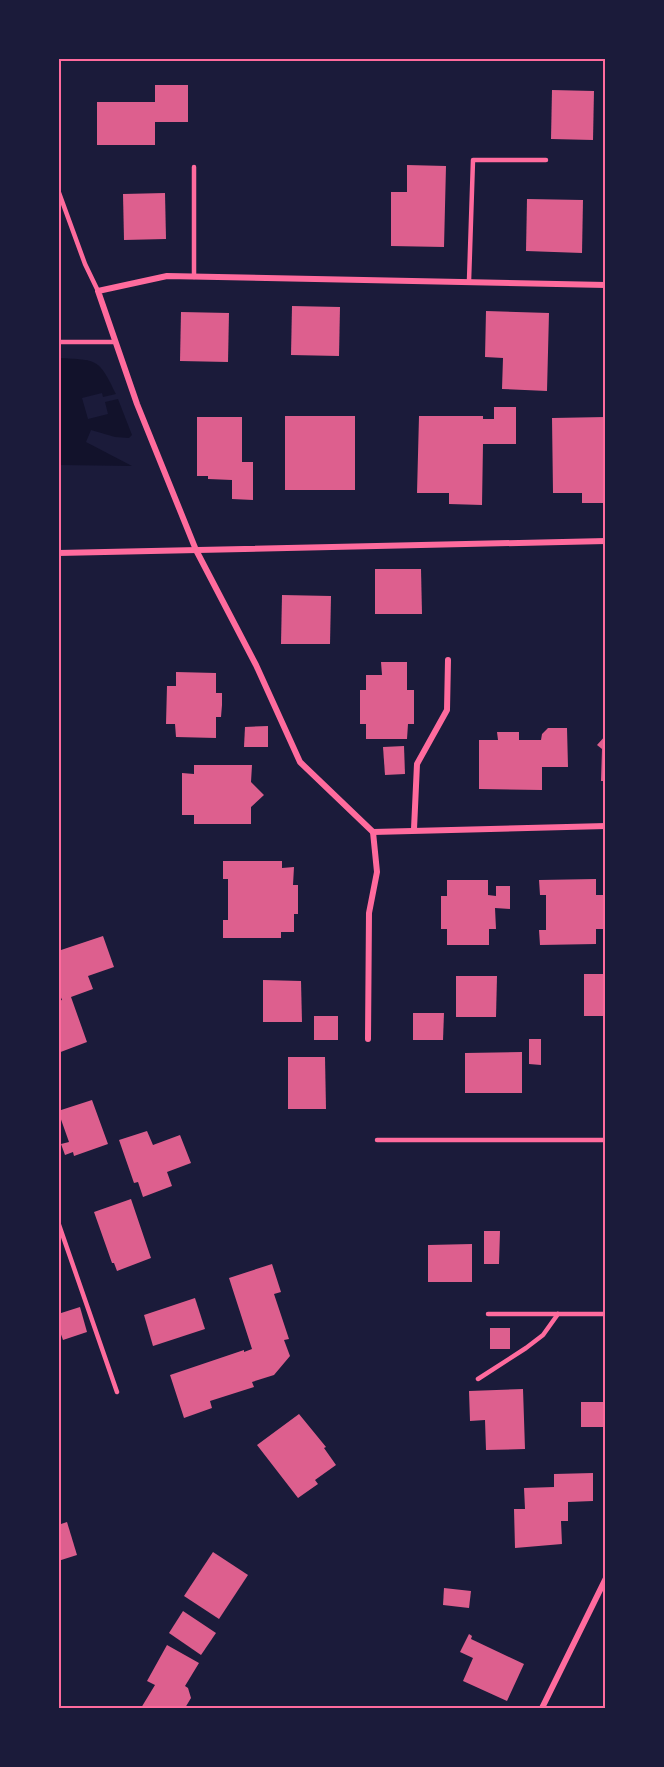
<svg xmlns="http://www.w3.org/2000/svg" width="664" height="1767" font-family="Jost,sans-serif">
<rect width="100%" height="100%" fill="#1b1b3a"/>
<path fill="#12122b" d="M59,358c38,2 40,0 57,36l-13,3 -1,-4 -20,5 6,21 20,-5 -3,-12 13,-3 14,36 -3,3 -14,-1 -24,-7 -5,12 46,24 -73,-1z"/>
<g fill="#dd5f8e">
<path d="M155,85h33v37h-33v23h-58v-43h58z"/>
<path d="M552,90l42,1 -1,49 -42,-1z"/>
<path d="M407,165l39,1 -2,81 -53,-1v-54h16z"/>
<path d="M165,193l1,46 -42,1 -1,-46z"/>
<path d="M527,199l56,1 -1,53 -56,-2z"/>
<path d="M292,306l48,1 -1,49 -48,-1z"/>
<path d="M486,311l63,2 -2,78 -45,-2 1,-31 -18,-1z"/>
<path d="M181,312l48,1 -1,49 -48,-1z"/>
<path d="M494,407h22v37h-33l-1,61 -33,-1v-11h-32l2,-77h64v3h11z"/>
<rect x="285" y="416" width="70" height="74"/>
<path d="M197,417h45v45h11v38l-21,-1v-19l-24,-1v-3h-11z"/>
<path d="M606,417v86h-24v-10h-29l-1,-75z"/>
<path d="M375,569h46l1,45h-47z"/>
<path d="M282,595l49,1 -1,48h-49z"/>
<path d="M381,662h26v28h7v34h-6l-1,15h-41v-15h-6v-34h6v-15h16z"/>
<path d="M176,672l40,1v20h6v12l-1,12h-5v21l-40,-1 -1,-13h-9l1,-38h9z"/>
<path d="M268,726v21h-24l1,-20z"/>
<path d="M548,728h19l1,39h-26v23l-63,-1v-49h19l-1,-8h22v8h22l1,-6z"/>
<path d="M606,735v46h-5l1,-32 -5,-4z"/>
<path d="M404,746l1,28 -20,1 -2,-28z"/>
<path d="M194,765h58l-1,17 13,13 -13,12v17h-57v-9h-12v-42l12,1z"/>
<path d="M223,861h59v7l12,-1 -1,18h5v29h-4v18h-13v6h-58v-18h5v-41h-5z"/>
<path d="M596,879v16h9v34h-9v15l-56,1 -1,-15h7v-35h-6l-1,-15z"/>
<path d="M447,880h41v15l8,1v-10h14v23l-15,-1 1,21h-7v16h-42v-16h-6v-33h6z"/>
<path d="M103,936l11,31 -26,9 5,13 -22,8 16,45 -29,11v-52l4,-1 -4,-10v-39z"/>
<rect x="584" y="974" width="22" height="42"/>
<path d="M456,976h41l-1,41h-40z"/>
<path d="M263,980l38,1 1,41h-39z"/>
<path d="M413,1013h31l-1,27h-30z"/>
<rect x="314" y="1016" width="24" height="24"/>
<path d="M529,1039h12v26l-12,-1z"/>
<path d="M522,1052v41h-57v-40z"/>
<path d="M288,1057h37l1,52h-38z"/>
<path d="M92,1100l16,44 -34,12 -1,-4 -8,3 -4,-11 8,-2 -11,-31z"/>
<path d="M147,1131l6,14 27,-10 11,28 -24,9 5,14 -29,11 -5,-15 -4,1 -15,-43z"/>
<path d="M131,1199l20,59 -34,13 -3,-8h-2l-18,-51z"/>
<path d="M484,1231h16l-1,33h-15z"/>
<path d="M472,1244v38h-44v-37z"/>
<path d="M272,1264l9,28 -7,2 15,45 -5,1 6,16 -16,19 -22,7 2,5 -44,14 2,7 -28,10 -14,-43 74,-25v2l8,-3 -23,-71z"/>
<path d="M195,1298l10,31 -52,17 -9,-31z"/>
<path d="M80,1307l7,25 -24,8 -5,-14v-12z"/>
<rect x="490" y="1328" width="20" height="21"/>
<path d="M523,1389l2,60 -39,1 -1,-30 -15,1 -1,-30z"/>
<rect x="581" y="1402" width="25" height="25"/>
<path d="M299,1414l27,33 -2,1 12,17 -21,15 3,4 -20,14 -41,-53z"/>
<path d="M593,1473v28l-25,1v19h-7l1,23 -47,4 -1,-39h11l-1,-21 30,-1v-13z"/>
<path d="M67,1522l10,33 -19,6v-36z"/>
<path d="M213,1552l35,23 -29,44 -35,-23z"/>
<path d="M444,1588l27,3 -2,17 -26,-3z"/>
<path d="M183,1611l33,22 -15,22 -32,-22z"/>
<path d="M469,1634l3,2 -1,3 53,25 -17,37 -44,-20 10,-23 -13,-6z"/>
<path d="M167,1645l32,18 -14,23 3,2 3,10 -6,10h-44l14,-23 -8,-4z"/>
</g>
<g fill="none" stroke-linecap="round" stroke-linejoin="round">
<g stroke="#ff6b9d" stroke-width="4.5">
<path d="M58,190l27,74 13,27"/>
<path d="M194,277v-110"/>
<path d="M469,281l4,-121h73"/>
<path d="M58,342h55"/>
<path d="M377,1140h229"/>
<path d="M58,1222l59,170"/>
<path d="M488,1314h118"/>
<path d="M478,1379l48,-31 17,-13 15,-21"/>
</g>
<g stroke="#ff6b9d" stroke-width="6">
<path d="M606,285l-439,-9 -69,15 39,113 59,146 60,115 44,97 73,70 233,-6"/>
<path d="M58,553l548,-12"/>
<path d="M414,829l3,-65 30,-54 1,-50"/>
<path d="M368,1039l1,-126 8,-41 -4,-40"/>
<path d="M542,1708l64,-130"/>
</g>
</g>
<rect width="664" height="1767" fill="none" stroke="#1b1b3a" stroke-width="120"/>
<rect x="60" y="60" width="544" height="1647" fill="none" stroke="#ff6b9d" stroke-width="2"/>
</svg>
